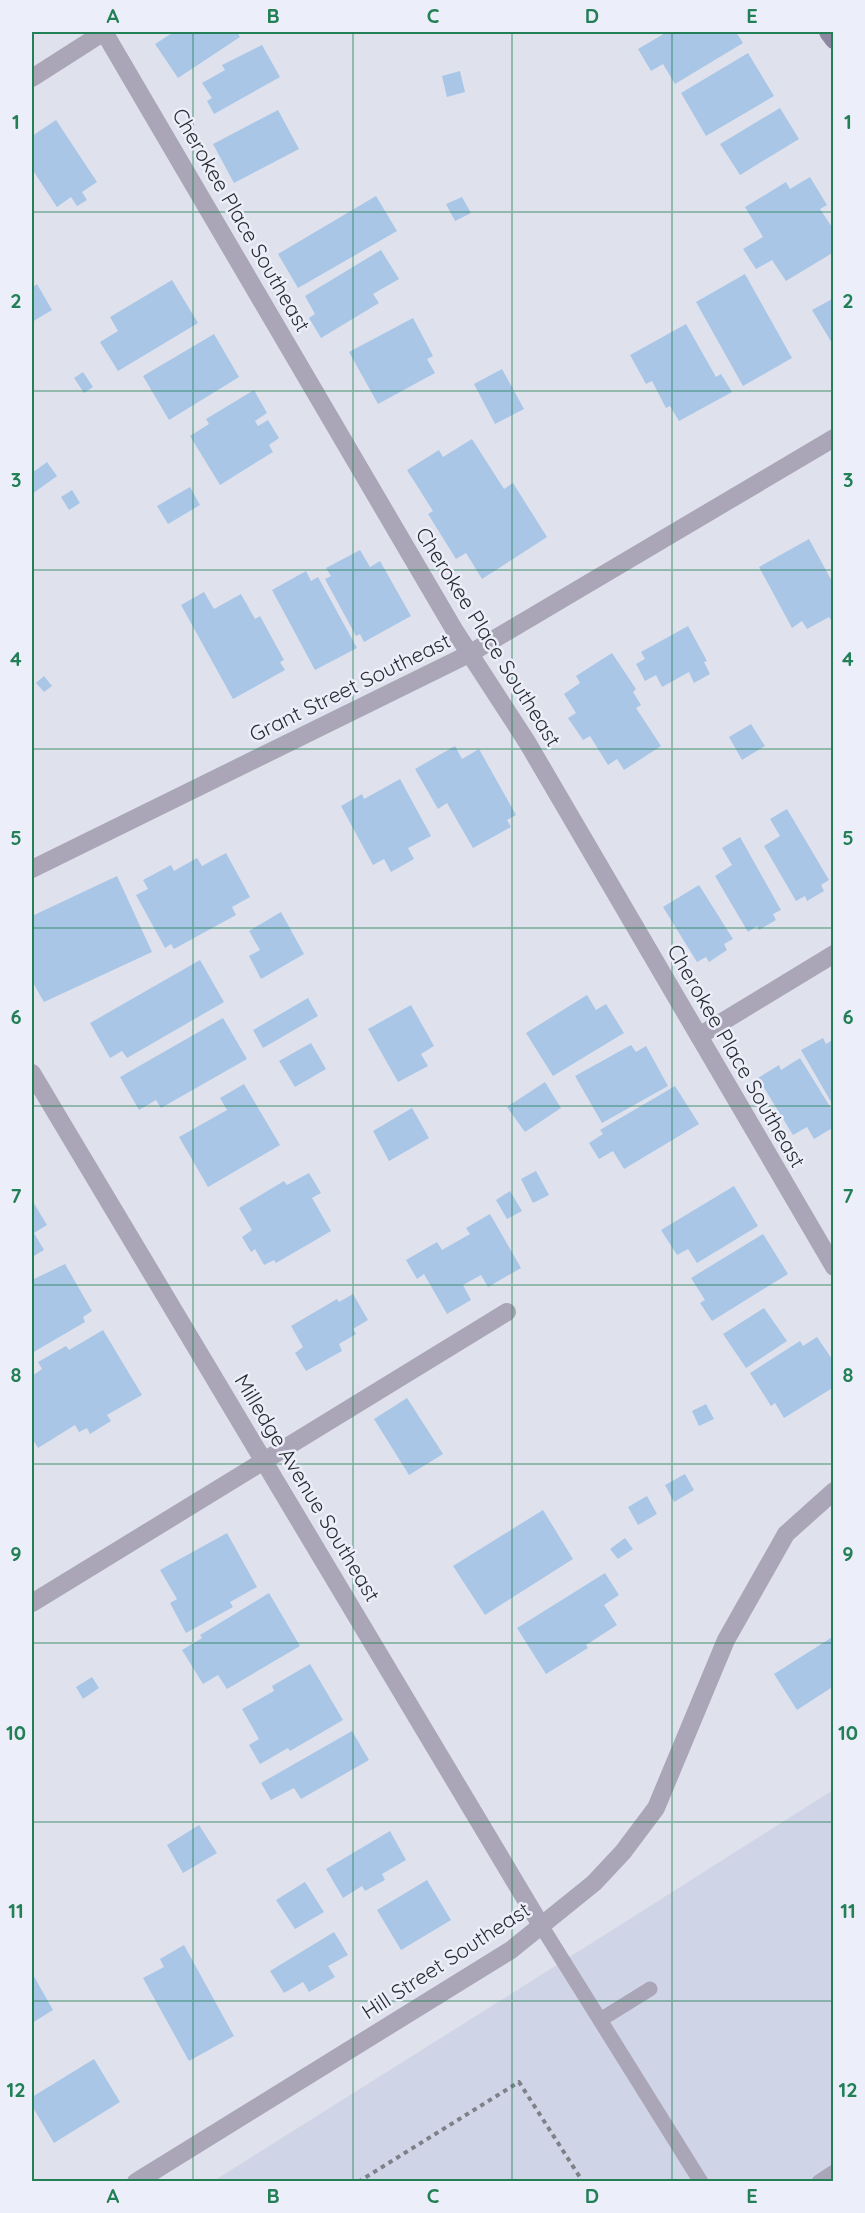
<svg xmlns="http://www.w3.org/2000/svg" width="865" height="2213" font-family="Quicksand,sans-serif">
<rect width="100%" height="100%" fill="#dfe2ed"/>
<path fill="#d0d4e7" d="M833,1790v391l-621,1 394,-248z"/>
<g fill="#a9c6e7">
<path d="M174,32h63l3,5 -62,41 -23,-34z"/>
<path d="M667,32h69l7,11 -68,41 -12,-20 -12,7 -13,-22z"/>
<path d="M262,45l18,32 -66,37 -7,-13 5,-3 -10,-15 23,-13 -3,-5z"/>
<path d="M748,53l26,43 -68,40 -25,-43z"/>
<path d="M460,71l5,21 -18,5 -5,-21z"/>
<path d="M780,108l19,31 -59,36 -20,-31z"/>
<path d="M278,110l21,39 -65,34 -21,-39z"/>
<path d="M56,120l41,62 -15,10 5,8 -10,6 -6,-9 -14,10 -25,-38v-33z"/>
<path d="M810,177l17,28 -7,4 14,21v22l-48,29 -14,-21 -16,9 -13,-20 20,-12 -18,-30 41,-25 4,7z"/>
<path d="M376,196l21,35 -99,57 -20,-34z"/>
<path d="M462,197l9,16 -16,8 -9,-17z"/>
<path d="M381,250l18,29 -26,15 6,9 -58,35 -12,-20 6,-4 -10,-18z"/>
<path d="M745,274l47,84 -49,28 -47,-84z"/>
<path d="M172,280l26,43 -80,48 -18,-29 18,-11 -8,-14z"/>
<path d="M37,284l15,26 -20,12v-34z"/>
<path d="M834,298v44l-2,1 -20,-33z"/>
<path d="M413,318l20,38 -6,3 8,14 -57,31 -29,-52z"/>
<path d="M686,324l30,53 5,-3 11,18 -53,29 -9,-15 -4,2 -14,-27 -6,3 -16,-29z"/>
<path d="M214,334l25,43 -70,43 -26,-44z"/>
<path d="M502,369l22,40 -29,15 -21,-40z"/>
<path d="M83,372l10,15 -9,6 -10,-15z"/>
<path d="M254,390l13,23 -12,8 3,5 10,-6 11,18 -10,7 4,7 -53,33 -30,-49 19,-12 -3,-5z"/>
<path d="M472,439l32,50 9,-6 34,54 -65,42 -16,-26 -10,6 -28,-45 5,-3 -26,-41 32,-20 4,7z"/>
<path d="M47,462l10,14 -25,18v-21z"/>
<path d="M190,487l10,18 -32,19 -11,-18z"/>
<path d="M72,490l8,13 -11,7 -8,-13z"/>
<path d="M809,539l25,46v40l-5,-8 -22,12 -5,-8 -10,7 -33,-61z"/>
<path d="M360,550l10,17 10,-6 31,55 -47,26 -4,-8 -4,2 -31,-57 6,-3 -5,-8z"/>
<path d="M306,571l5,10 7,-4 39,71 -42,22 -43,-80z"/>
<path d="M204,592l10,17 27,-15 14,25 5,-3 24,44 -4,2 5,8 -52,29 -52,-94z"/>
<path d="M688,626l19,35 -3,1 6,12 -16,9 -5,-11 -27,15 -6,-12 -11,6 -9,-17 9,-5 -4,-7z"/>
<path d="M612,653l24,36 -3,3 8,13 -5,3 25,38 -37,24 -7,-11 -9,6 -18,-29 -7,4 -15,-22 8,-5 -12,-19 16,-11 -4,-7z"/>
<path d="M44,676l8,10 -8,6 -8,-9z"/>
<path d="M751,724l14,22 -23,14 -13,-23z"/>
<path d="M455,746l7,13 17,-10 37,66 -9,5 4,7 -38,21 -26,-45 -9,6 -23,-40z"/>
<path d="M400,779l31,57 -23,12 6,11 -23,13 -7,-13 -11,6 -32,-59 21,-12 2,5z"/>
<path d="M787,809l42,71 -8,5 3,6 -17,10 -2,-5 -9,5 -32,-55 16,-10 -10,-17z"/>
<path d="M740,837l41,73 -8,4 3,6 -17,10 -2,-4 -9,6 -33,-56 17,-11 -10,-17z"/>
<path d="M226,853l24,44 -18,10 4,8 -62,34 -3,-5 -6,4 -29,-53 12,-6 -5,-9 28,-15 3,6 23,-13 5,8z"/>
<path d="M117,876l35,76 -108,50 -12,-21v-65z"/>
<path d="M699,885l34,54 -9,5 3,6 -18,12 -3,-5 -9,5 -34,-55z"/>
<path d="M281,912l23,42 -43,25 -12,-23 11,-6 -11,-19z"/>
<path d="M200,960l24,42 -97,56 -5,-7 -12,7 -20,-35z"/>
<path d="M587,995l9,15 10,-6 18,29 -71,43 -27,-43z"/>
<path d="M308,998l10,18 -55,32 -10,-18z"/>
<path d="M411,1005l23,41 -13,8 7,12 -30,16 -30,-53z"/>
<path d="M223,1018l24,41 -86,49 -5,-8 -17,10 -19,-33z"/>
<path d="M823,1038l3,6 8,-5v68l-33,-57z"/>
<path d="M311,1043l15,26 -31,18 -16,-26z"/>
<path d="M631,1045l5,7 10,-6 22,40 -66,37 -27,-47z"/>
<path d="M800,1058l34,55v14l-20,12 -7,-12 -14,8 -35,-57 21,-13 2,5z"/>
<path d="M545,1082l16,26 -36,24 -18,-25z"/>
<path d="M244,1084l36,61 -72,42 -29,-50 48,-27 -7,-12z"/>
<path d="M675,1086l24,38 -75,45 -11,-18 -14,8 -10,-16 14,-9 -3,-4z"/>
<path d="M412,1108l17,30 -40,23 -16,-30z"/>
<path d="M536,1171l13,24 -16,8 -12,-24z"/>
<path d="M309,1173l12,20 -9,5 19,33 -55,32 -2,-3 -10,5 -9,-16 -4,3 -9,-15 10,-7 -13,-22 45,-27 3,4z"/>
<path d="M734,1186l24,40 -61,37 -9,-14 -11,6 -16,-25z"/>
<path d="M510,1191l12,20 -15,8 -11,-19z"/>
<path d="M32,1200l15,25 -13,8 10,17 -12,7z"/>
<path d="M490,1214l31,54 -33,19 -7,-12 -18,10 8,15 -24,14 -23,-40 -7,5 -11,-19 31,-18 5,8 28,-16 -4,-6z"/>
<path d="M763,1234l25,40 -76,47 -12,-18 5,-3 -14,-22z"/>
<path d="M65,1264l27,47 -9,6 2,5 -53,31v-73z"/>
<path d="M353,1294l15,26 -15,9 3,5 -17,10 3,7 -36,20 -11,-18 8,-6 -12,-21 46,-27 2,3z"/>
<path d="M764,1308l23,33 -41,27 -23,-34z"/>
<path d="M103,1330l39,65 -35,20 4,6 -21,13 -3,-6 -8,4 -4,-7 -37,23 -6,-10v-62l10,-7 -4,-7 28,-16 3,4z"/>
<path d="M817,1337l17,25v25l-50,31 -9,-15 -4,3 -21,-33 50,-32 3,5z"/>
<path d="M407,1398l36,56 -34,21 -35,-56z"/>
<path d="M706,1404l8,15 -15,7 -7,-15z"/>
<path d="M685,1474l9,16 -20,12 -9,-17z"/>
<path d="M647,1496l10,18 -19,11 -10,-18z"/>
<path d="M543,1510l30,49 -88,56 -32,-49z"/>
<path d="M227,1533l30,54 -27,15 3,5 -47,26 -16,-30 7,-4 -17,-29z"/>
<path d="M625,1538l8,11 -15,10 -8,-10z"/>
<path d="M605,1573l14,22 -15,10 13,20 -31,20 2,3 -42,26 -29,-46z"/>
<path d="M269,1593l31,53 -73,43 -9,-14 -15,9 -21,-34 20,-12 -2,-3z"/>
<path d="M834,1636v50l-37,24 -23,-36z"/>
<path d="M310,1664l33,56 -53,31 -2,-3 -28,16 -11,-19 10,-6 -17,-30 32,-18 -2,-5z"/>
<path d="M92,1677l7,11 -16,11 -7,-12z"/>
<path d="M352,1731l17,29 -68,39 -7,-11 -23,12 -10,-17z"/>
<path d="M199,1825l18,28 -34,20 -16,-28z"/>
<path d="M390,1831l16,29 -24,14 3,6 -20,11 -3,-5 -19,12 -17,-29z"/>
<path d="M427,1880l24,40 -50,30 -24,-40z"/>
<path d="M305,1882l19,30 -29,17 -19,-29z"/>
<path d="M334,1932l14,23 -20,11 7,11 -26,15 -6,-10 -19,11 -14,-22z"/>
<path d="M184,1945l50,91 -45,25 -46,-83 21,-11 -4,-8z"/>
<path d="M32,1973l21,37 -21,13z"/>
<path d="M94,2059l26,43 -66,41 -22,-37v-9z"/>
</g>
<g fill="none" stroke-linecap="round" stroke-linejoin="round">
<path stroke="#7f8189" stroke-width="4" stroke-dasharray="4.5 4.5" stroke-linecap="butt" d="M358,2182l161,-100 64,100"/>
<g stroke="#aaa5b7" stroke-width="15">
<path d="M542,1927l159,255"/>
<path d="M600,2020l50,-31"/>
<path d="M819,2182l15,-10"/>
</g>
<g stroke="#aaa5b7" stroke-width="18">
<path d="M104,32l351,599 72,111 307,525"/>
<path d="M32,78l72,-46"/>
<path d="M32,869l437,-215 365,-216"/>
<path d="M699,1036l135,-82"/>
<path d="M32,1073l510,854"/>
<path d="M32,1603l475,-291"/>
</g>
<path stroke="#aaa5b7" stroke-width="18" d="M136,2182l375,-232 83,-67 29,-31 33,-44 70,-168 60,-106 48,-43"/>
<path stroke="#8e87a1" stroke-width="18" d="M828,32l6,8"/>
</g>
<path fill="none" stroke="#237f56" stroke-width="1.5" stroke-opacity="0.55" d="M193,32v2150M353,32v2150M512,32v2150M672,32v2150M32,212h802M32,391h802M32,570h802M32,749h802M32,928h802M32,1106h802M32,1285h802M32,1464h802M32,1643h802M32,1822h802M32,2001h802"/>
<g text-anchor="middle" stroke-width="5" stroke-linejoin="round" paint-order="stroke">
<g font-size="21" fill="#2c2d32" stroke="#eceffa">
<text transform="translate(241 220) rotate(60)" y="7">Cherokee Place Southeast</text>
<text transform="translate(488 637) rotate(58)" y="7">Cherokee Place Southeast</text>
<text transform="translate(350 688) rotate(-26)" y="7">Grant Street Southeast</text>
<text transform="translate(736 1056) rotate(60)" y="7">Cherokee Place Southeast</text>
<text transform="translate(307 1488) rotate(59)" y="7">Milledge Avenue Southeast</text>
<text transform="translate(446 1961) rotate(-33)" y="7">Hill Street Southeast</text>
</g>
</g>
<rect width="865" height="2213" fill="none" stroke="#eceffa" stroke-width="66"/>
<rect x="33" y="33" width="799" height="2147" fill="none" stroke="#237f56" stroke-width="2"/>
<g font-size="20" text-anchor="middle" font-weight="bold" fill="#237f56">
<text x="113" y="23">A</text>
<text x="273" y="23">B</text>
<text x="433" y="23">C</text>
<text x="592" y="23">D</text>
<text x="752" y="23">E</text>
<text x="16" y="129">1</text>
<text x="848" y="129">1</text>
<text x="16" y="308">2</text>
<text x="848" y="308">2</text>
<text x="16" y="487">3</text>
<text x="848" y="487">3</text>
<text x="16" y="666">4</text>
<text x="848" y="666">4</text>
<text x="16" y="845">5</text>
<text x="848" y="845">5</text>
<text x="16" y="1024">6</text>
<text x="848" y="1024">6</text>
<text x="16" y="1203">7</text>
<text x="848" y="1203">7</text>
<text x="16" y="1382">8</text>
<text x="848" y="1382">8</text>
<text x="16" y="1561">9</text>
<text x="848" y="1561">9</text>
<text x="16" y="1740">10</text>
<text x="848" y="1740">10</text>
<text x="16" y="1918">11</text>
<text x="848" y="1918">11</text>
<text x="16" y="2097">12</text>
<text x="848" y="2097">12</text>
<text x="113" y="2203">A</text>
<text x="273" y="2203">B</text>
<text x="433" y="2203">C</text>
<text x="592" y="2203">D</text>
<text x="752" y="2203">E</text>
</g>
</svg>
